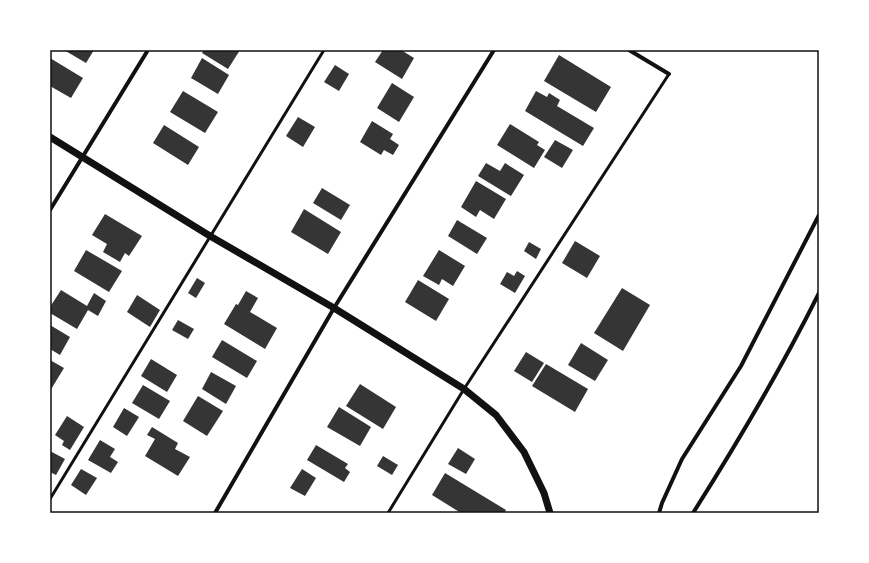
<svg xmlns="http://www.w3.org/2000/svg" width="869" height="563" font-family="Figtree,sans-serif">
<rect width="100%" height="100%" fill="#fff"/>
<g fill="#353535">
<path d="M64,50h30l-8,13z"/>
<path d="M204,50h36l-12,19 -26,-16z"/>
<path d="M383,50h18l13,8 -12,21 -27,-17z"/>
<path d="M559,55l52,32 -15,25 -52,-31z"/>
<path d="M50,58l33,20 -12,20 -21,-12z"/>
<path d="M202,58l27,17 -11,19 -27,-16z"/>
<path d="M335,65l14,9 -10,17 -15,-9z"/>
<path d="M392,83l22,14 -15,25 -22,-14z"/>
<path d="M183,91l35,21 -13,21 -35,-21z"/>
<path d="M536,91l11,6 2,-4 11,7 -3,6 37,22 -11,18 -58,-35z"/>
<path d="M298,117l17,10 -12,20 -17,-11z"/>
<path d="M372,121l21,13 -3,5 9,6 -6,10 -9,-5 -3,5 -21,-13z"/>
<path d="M510,124l29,18 -2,3 8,5 -11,18 -37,-23z"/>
<path d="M164,125l35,22 -11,18 -35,-22z"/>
<path d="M555,140l18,10 -11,18 -18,-11z"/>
<path d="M486,163l14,8 5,-8 19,12 -13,21 -33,-20z"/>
<path d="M476,181l30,18 -12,20 -14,-9 -4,7 -15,-10z"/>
<path d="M322,188l28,17 -9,15 -28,-17z"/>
<path d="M304,209l37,23 -13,22 -37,-22z"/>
<path d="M105,214l37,22 -13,20 -4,-3 -5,9 -17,-10 4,-8 -15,-9z"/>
<path d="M457,220l30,18 -10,16 -29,-18z"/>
<path d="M575,241l25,15 -13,22 -25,-15z"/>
<path d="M529,242l12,7 -5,10 -12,-8z"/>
<path d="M86,250l36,21 -13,21 -35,-21z"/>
<path d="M439,250l26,16 -12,20 -11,-7 -3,6 -16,-9z"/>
<path d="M517,271l8,5 -10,17 -15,-9 7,-12 7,4z"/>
<path d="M197,278l8,5 -9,15 -8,-5z"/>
<path d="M418,280l31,19 -13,22 -31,-19z"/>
<path d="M622,288l28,17 -27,46 -29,-18z"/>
<path d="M61,290l26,16 7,-13 12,8 -8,15 -10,-6 -11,19 -27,-16v-6z"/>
<path d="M246,291l12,7 -8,14 27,16 -12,21 -41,-25 12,-20 2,1z"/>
<path d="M137,295l23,15 -10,17 -23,-15z"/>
<path d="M178,320l16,9 -6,10 -16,-9z"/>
<path d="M50,325l20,12 -10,18 -10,-6z"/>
<path d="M222,340l35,21 -10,17 -35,-21z"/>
<path d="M581,343l27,17 -13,21 -27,-16z"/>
<path d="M526,352l18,11 -12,19 -18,-11z"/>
<path d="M151,359l26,16 -10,17 -26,-16z"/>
<path d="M50,360l14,8 -14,23z"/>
<path d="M546,364l42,25 -13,23 -43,-26z"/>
<path d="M211,372l25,14 -10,18 -24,-15z"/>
<path d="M360,384l36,23 -13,22 -37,-23z"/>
<path d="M143,385l27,16 -11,18 -27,-16z"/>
<path d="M198,396l25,15 -16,25 -24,-15z"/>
<path d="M339,407l32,20 -11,19 -33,-19z"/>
<path d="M124,408l15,9 -12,19 -14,-9z"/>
<path d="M67,416l17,11 -14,23 -8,-5 2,-4 -9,-6z"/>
<path d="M152,427l26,16 -3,6 15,8 -12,19 -33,-20 10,-17 -8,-4z"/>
<path d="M100,440l15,9 -5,8 8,5 -7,11 -23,-13z"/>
<path d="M316,445l32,19 -3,4 5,4 -6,10 -37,-22z"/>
<path d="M458,448l17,11 -9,15 -18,-10z"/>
<path d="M50,451l15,8 -9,16 -6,-3z"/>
<path d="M383,456l15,9 -6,10 -15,-9z"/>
<path d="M81,469l16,9 -11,17 -15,-10z"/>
<path d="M302,469l14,9 -11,18 -15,-8z"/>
<path d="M445,473l61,37 -2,3h-43l-29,-18z"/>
</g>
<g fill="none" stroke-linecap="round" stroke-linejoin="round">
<g stroke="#111" stroke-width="3">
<path d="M50,499l274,-449"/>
<path d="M388,513l76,-124 205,-315"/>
</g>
<g stroke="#111" stroke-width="4">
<path d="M629,50l40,24"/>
<path d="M50,210l98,-160"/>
<path d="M215,513l119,-205 160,-258"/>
<path d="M659,513l3,-10 20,-44 59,-93 78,-151"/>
<path d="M693,513c45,-71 88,-144 126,-220"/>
</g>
<path stroke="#111" stroke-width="7" d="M50,137l160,99 124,72 130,81 32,26 28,37 20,41 6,20"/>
</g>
<rect width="869" height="563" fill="none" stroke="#ffffff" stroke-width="102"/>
<rect x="51" y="51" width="767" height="461" fill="none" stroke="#111" stroke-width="1.5"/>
</svg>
